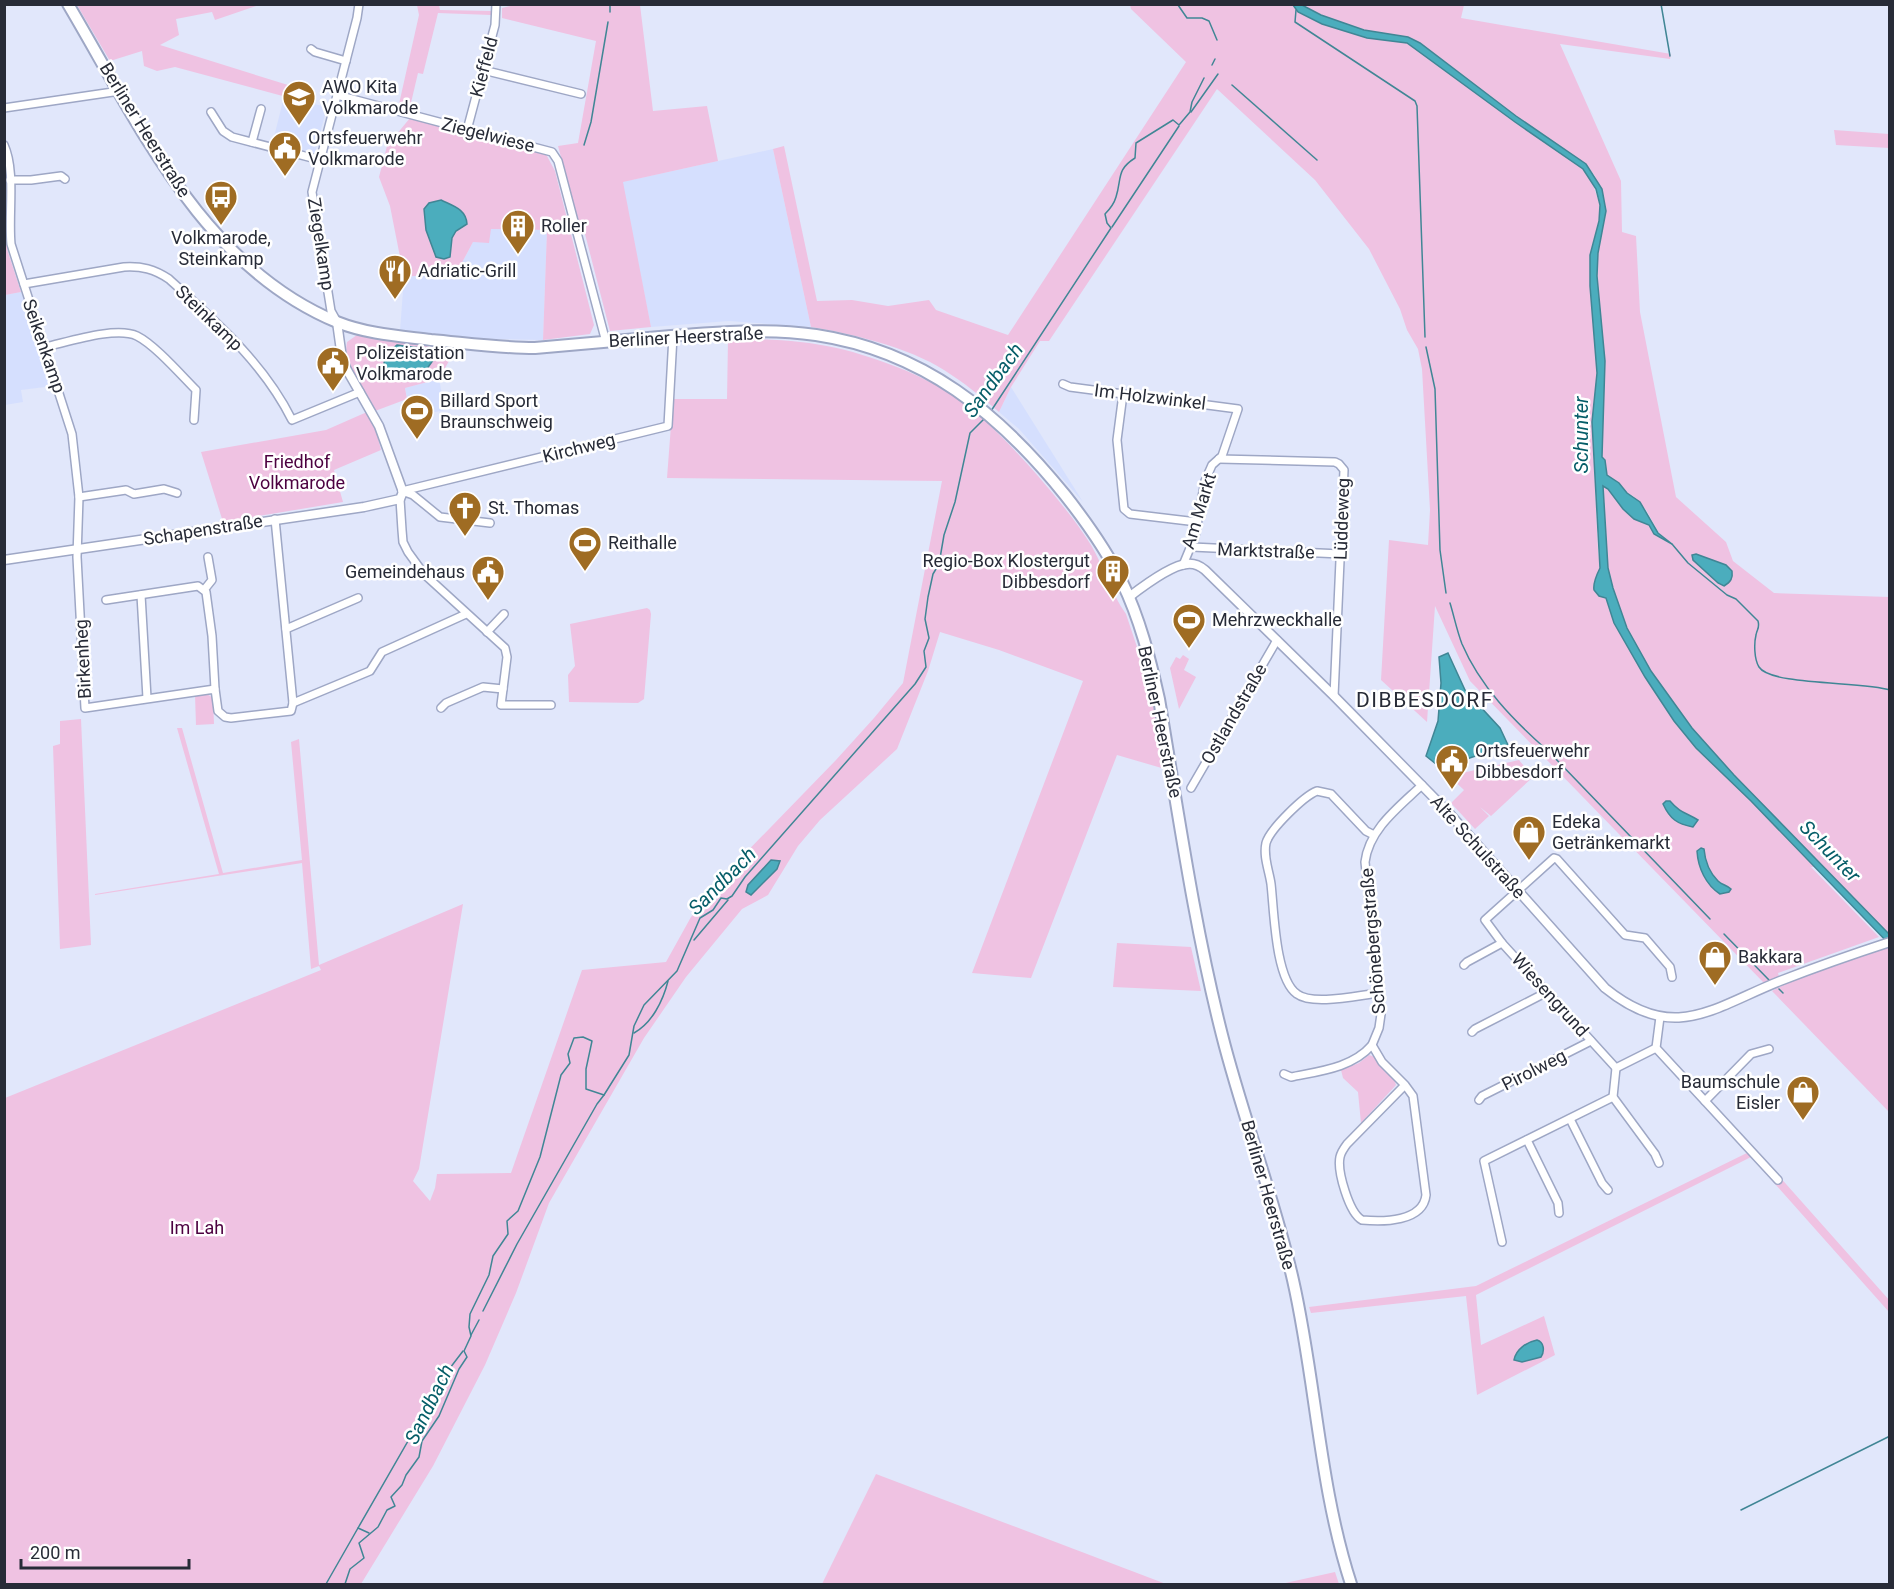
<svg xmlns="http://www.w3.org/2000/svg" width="1894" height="1589" font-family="Roboto,sans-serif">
<rect width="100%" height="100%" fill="#e1e7fb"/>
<g fill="#d5dffe">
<path d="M284,97l43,10 -13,49 -42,-11z"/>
<path d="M773,149l38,178 -82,-6 -78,6 -29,-145z"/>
<path d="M490,229l57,1 -4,110 -89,-2 -54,-7 4,-54 53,-5 16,-30z"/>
<path d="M21,292l32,94 -32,4 2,12 -18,3 -1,-110z"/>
<path d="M439,379l6,31 -34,7 -6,-29z"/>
<path d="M1011,387l72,115 -64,-73 -20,-17z"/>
</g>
<g fill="#efc2e2" fill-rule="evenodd">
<path d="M519,4l121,1 13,106 54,-5 11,55 -95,21 28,145 -41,4 -25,-97h-3l-24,-88 20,-3 18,-102 -94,-23v-10z"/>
<path d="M77,5h182l-44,15 -3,-8 -36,7 3,16 -19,10 128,40 2,13 -115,-31 -18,4 -13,-5 -2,-15 -32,10z"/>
<path d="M417,5h22l1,5 51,1v4l-53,-2 -15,61 -5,-1 -8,34 -11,-3 20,-89z"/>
<path d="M1130,5h163l5,7 69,26 40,5 108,79 68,47 8,10 9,26 -1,16 -9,34v31l7,87 -5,49 6,128 2,18 -3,12 9,18 8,25 31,54 106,124 64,66h-4l68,70 -101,36 1,4 -15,6 -294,-302 -35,-75 -8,116 -46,-42 8,-140 39,5 2,-35 -8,-141 -4,-20 -11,-19 -7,-21 -31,-60 -54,-69 -98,-91 -168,252h-9l-29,46 -12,25c-17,-15 -36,-30 -55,-42 -34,-22 -94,-37 -133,-43l-38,-178 11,-3 33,155 35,-1 36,6 41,-6 7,10 72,25 178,-273 -55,-53z"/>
<path d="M1302,5h162l-3,13 210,36 -1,5 -110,-15 61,137 1,51 14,4 4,76 36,185 50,45 7,19 41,32 115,4v337l-155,-159 -42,-47 -41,-57 -24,-43 -14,-40 -5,-21 -5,-81 5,3 15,20 26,16 5,9 14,7 -9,-8 -13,-23 -13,-14 -6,-3 -8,-10 -12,-8 -2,-15 -3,-3 3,-96 -8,-85 1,-23 8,-42 -11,-35 -9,-12 -70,-48 -96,-73c-18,-8 -37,-8 -56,-13 -17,-4 -49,-14 -62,-25z"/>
<path d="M410,118l129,32 8,6 8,15 39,154 -4,9 -47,6 4,-110 -56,-1 -2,14 -16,-1 -16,30 -53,5 -14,-71 -11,-29 8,-31zM441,200l19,9 2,19 -6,2 -4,8 -23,-35z"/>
<path d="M1834,130l55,4v14l-53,-3z"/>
<path d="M4,167h3l-1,56 3,23 -2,3 14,43 -16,3z"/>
<path d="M357,335l98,15 -16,29 -34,9 2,11 -32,12c-13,-20 -33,-44 -28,-69z"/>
<path d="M756,339c57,1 98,10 151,32 18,8 36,17 52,28 29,22 55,50 79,77 18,21 38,45 53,69 13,22 20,48 35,69l23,69 16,86 -48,-14 -86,223 -59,-5 111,-292 -84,-31 -59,-18 -12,39 -31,78 -77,71 -22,26 -30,49 -26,14 -56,68 -42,61 -95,165 -33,90 -31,72 -52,101 -72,118h-356v-486l316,-128 -2,-4 -8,3 -9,-106 -207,32v-1l124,-20 -42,-146h5l41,145 79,-13 -11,-118 8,-3 20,226 144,-61 -44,265 -6,12 17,20 5,-13 2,-14 74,-1 71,-203 84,-8 25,-45 41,-50 104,-107 38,-42 29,-35 39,-202 -275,-3 6,-79h54l1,-59z"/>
<path d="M367,412l9,18 5,20 -47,20 9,32 -120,20 -22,-70 125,-22z"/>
<path d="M647,608l3,2 1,4 -7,85 -6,4 -69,-1 -1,-27 7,-9 -5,-42z"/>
<path d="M1183,655l6,4 -5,11 12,7 -17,32 -9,-41 6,-11 4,2z"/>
<path d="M207,694l6,4 1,26 -18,1 -1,-30z"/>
<path d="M81,719l10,226 -31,4 -7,-203 7,-2v-23z"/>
<path d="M1519,760l14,17 -42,39 -11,-9 9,9 -14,13 -24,-26 13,-13 -15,-14z"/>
<path d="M1117,943l74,4 10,44 -88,-4z"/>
<path d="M1889,947v165l-117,-121 19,-10z"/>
<path d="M1369,1055l6,2 10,15 9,7 2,6 -35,38 -3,-31 -15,-14 -2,-8 18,-7z"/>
<path d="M1755,1149l135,152 -1,11 -138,-155 -275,138 5,50 63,-29 11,39 -78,40 -11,-99 -155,17 -2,-6 167,-21z"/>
<path d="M876,1474l290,110h-344z"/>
<path d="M1335,1572l4,12h-58z"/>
</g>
<g fill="#4badbd" stroke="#408695" stroke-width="1.5">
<path d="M1293,5h9l19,10 43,15 44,7 12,6 96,73 70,48 16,25 4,22 -8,42 -1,23 8,85 -3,96 3,3 2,15 12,8 8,10 13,9 18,31 14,11 -18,-10 -5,-9 -15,-6 -11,-10 -15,-20 -5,-3 5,82 5,20 14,40 24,43 41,57 42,47 155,159v10l-138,-143 -55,-53 -22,-27 -29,-44 -31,-54 -8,-25 -7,-2 -5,-6c-1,-6 3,-16 6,-22l-8,-146 5,-49 -7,-87v-31l9,-34 1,-16 -4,-16 -13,-20 -68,-47 -108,-79 -40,-5 -45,-14 -24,-12z"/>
<path d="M441,200c12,6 25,9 26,24l-11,7 -4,7 -2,19 -6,2 -8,-2 -10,-27 -2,-21 5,-6z"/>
<path d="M397,345l39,5 -2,9 -13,18 -20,2 -12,-5 -5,-10 1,-9z"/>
<path d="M1696,554l30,11 6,6c1,7 -1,11 -8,15l-6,-3 -25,-23 -1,-5z"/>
<path d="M1448,653l17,37 35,38 8,17 -56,19h-16l-10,-8 12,-35 3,-38 -2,-26z"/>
<path d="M1666,801h4c10,12 17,12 28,19l-5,7c-16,-3 -23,-8 -30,-23z"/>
<path d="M1701,848l3,1c1,12 6,24 14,32 4,4 9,4 13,8l-2,3 -9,2c-14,-9 -22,-26 -23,-43z"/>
<path d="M771,860l9,1 -3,8 -26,26 -5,-3 2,-7z"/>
<path d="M1537,1340c7,2 8,11 4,17l-19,5 -8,-2c2,-11 13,-18 23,-20z"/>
</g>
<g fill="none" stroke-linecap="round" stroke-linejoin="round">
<g stroke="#408695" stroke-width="1.5">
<path d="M1175,4l3,1 9,13h15l7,3 8,19"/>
<path d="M1661,4l9,52"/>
<path d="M1296,10l-1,12 120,79 2,5 8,231"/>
<path d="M610,12v-8"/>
<path d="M1212,65l3,-6"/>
<path d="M1232,85l85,75"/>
<path d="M1191,112l27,-38"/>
<path d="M584,145l7,-23 17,-100"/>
<path d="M1112,227l67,-101"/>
<path d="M1426,347l9,42 5,161 6,43"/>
<path d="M991,411l120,-183 -4,-5 -2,-9c5,-5 9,-10 11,-17 6,-19 0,-27 19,-39l1,-15 37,-23 6,5 11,-13 2,-10 12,-24"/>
<path d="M1672,544l16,19 39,32 9,4 22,22c2,7 -1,8 -2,14 -2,8 -2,24 3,32 12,19 105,14 131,23"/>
<path d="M1450,603c4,13 7,28 12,41 18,42 51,76 85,106"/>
<path d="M1553,756l157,163"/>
<path d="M1724,934l45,46"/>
<path d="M694,940l34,-40"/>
<path d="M1779,989l4,4"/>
<path d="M634,1033c18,-10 29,-32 34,-52"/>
<path d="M483,1311l34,-67 80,-140 7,-9"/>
<path d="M471,1335l8,-15"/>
<path d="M1741,1510l149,-74"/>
<path d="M358,1528l92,-160 13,-17"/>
<path d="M326,1584l32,-56 11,5"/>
<path d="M345,1584l5,-15 14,-11 -5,-15 19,-16 9,-17 8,-4 -4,-9 11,-12 4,-10 13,-18 3,-16 17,-25 20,-47 8,-12 -3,-6 7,-15 -2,-9 1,-13 19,-39 4,-19 15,-22 -1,-13 11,-10 22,-54 21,-82 9,-12 -2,-9 6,-16 9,-1 9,4 -6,28v20l18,6 25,-40 5,-29 10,-21 33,-34 23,-53 13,-8 8,-12 6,1 5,-3 13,-19 170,-193 11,-17 -2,-16 5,-13 -4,-19 3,-22 5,-23 6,-10 5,-29 11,-33 15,-69 14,-14"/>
</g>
<defs>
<g id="minor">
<path d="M311,49l4,3 31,9"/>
<path d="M483,70l98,24"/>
<path d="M337,95l215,57 6,9 48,181"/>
<path d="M4,108l109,-16 5,-3"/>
<path d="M211,112l12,19 9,6 88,23"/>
<path d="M467,130l28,-105 1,-21"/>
<path d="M252,142l9,-33"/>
<path d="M4,145c12,26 4,69 7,99l61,190 7,63 -2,60 8,151 130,-19 3,22 7,6 6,1 60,-7 2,-8 -18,-184"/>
<path d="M10,180h21l30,-4 4,3"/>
<path d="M24,284l100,-17c18,-1 30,2 45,12 47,43 94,83 123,141l68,-28"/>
<path d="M336,320l-5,-9 -19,-119 45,-174 2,-14"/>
<path d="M45,347c23,-5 71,-21 92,-11 18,9 44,39 59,54l-2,30"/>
<path d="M1063,384l7,3 168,22 -16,47 -10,9 -7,16 -10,55 -12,29"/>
<path d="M1123,394l-6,46 7,69 6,5 67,8"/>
<path d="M1219,459l116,3 4,2 5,6 -10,226"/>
<path d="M402,491l266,-65 5,-90"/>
<path d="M402,491l11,4 27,22 50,6"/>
<path d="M79,497l47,-7 8,4 30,-5 13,4"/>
<path d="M400,499l2,31 1,12 5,10 16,22 81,74 2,9 -6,48h50"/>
<path d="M1192,547l149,7"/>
<path d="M204,590l8,-10 -4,-23"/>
<path d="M141,595l6,103"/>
<path d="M106,600l92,-14 8,6 6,44 3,53"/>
<path d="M286,629l72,-31"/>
<path d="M487,632l17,-18"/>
<path d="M293,703l77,-32 12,-19 84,-38"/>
<path d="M441,708l5,-5 37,-16 20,2"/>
<path d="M1191,788l86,-148"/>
<path d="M1374,835l-8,-4 -35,-37 -14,-3c-13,5 -47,38 -51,52 -3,14 3,27 5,41 3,25 4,95 26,110 16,12 62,1 82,-1"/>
<path d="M1464,965l3,-3 35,-19"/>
<path d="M1660,1017l-4,31 122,132"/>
<path d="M1472,1032l3,-3 72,-37"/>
<path d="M1656,1048l-40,20 -114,-125 -17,-23 69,-62 3,1 68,76 20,3 25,29 2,10"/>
<path d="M1616,1068l-3,29 42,57 4,9"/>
<path d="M1284,1074l7,3c29,-6 61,-9 81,-32"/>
<path d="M1405,1085l-58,59c-3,4 -6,8 -7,13 -3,14 9,56 22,63 21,2 61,2 64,-25l-13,-99 -8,-11 -23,-23 -10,-17 7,-17 2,-14 -16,-152c4,-33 34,-55 57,-77"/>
<path d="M1479,1100l3,-4 109,-55"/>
<path d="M1705,1101l46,-47 18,-5"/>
<path d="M1570,1119l32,64 6,7"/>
<path d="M1527,1140l31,63 1,10"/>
<path d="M1502,1242l-18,-81 129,-64"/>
</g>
<g id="tertiary">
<path d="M4,560l360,-53 36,-8 3,-7 -24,-66 -32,-56 -5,-12 -5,-36"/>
<path d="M1129,597c13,-10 42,-32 58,-33 7,-1 13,2 18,6l129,126 114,116 157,176c69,56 107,20 175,-7 36,-14 73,-27 110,-39"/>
</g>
<path id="primary" d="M68,4c70,118 134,262 269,318 30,12 62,14 94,18 34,3 69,8 104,8 45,-4 90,-8 136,-12 48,-4 96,-8 145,-1 107,16 183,78 249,160 22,28 42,56 57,87 18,37 28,77 37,117 19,112 35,226 63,336 21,83 52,162 71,245 23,101 26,206 58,304"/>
</defs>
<use href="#minor" stroke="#9ea7c5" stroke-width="10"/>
<use href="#tertiary" stroke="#9ea7c5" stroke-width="11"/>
<use href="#primary" stroke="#9ea7c5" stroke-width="14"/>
<use href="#minor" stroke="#fff" stroke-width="7"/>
<use href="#tertiary" stroke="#fff" stroke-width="8"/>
<use href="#primary" stroke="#fff" stroke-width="10"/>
</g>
<defs>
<symbol id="school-pin" viewBox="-11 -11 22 30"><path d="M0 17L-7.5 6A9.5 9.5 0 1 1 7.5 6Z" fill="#9f6c23" stroke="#fff"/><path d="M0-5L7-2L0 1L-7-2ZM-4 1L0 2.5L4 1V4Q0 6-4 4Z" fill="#fff"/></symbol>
<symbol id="civic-pin" viewBox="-11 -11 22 30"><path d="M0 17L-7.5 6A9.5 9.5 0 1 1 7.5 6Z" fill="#9f6c23" stroke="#fff"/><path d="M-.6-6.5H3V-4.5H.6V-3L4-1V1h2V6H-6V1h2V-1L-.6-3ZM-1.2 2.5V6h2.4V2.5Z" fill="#fff"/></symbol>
<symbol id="bus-pin" viewBox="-11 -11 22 30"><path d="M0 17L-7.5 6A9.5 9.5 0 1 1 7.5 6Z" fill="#9f6c23" stroke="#fff"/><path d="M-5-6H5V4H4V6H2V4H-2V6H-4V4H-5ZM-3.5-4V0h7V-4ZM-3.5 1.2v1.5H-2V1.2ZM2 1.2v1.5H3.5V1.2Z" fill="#fff"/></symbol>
<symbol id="building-pin" viewBox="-11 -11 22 30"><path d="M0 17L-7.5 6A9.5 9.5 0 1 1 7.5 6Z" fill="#9f6c23" stroke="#fff"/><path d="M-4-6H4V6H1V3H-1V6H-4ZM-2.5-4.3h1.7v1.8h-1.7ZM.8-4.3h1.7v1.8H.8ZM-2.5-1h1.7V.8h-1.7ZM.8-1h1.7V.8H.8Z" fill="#fff"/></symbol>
<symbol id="restaurant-pin" viewBox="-11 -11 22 30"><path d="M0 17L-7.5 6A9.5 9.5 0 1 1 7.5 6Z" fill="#9f6c23" stroke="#fff"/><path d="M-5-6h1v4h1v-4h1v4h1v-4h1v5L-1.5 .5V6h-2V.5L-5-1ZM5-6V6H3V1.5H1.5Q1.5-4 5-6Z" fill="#fff"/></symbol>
<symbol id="stadium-pin" viewBox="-11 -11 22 30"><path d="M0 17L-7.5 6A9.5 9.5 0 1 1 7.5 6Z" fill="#9f6c23" stroke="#fff"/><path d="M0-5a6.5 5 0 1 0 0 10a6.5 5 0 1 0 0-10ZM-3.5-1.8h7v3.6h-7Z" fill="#fff"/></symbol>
<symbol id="church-pin" viewBox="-11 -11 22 30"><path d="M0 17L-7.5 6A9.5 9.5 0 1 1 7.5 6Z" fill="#9f6c23" stroke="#fff"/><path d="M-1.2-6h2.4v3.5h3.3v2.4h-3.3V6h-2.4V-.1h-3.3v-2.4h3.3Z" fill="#fff"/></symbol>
<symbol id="shop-pin" viewBox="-11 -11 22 30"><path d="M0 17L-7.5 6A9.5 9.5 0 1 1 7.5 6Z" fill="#9f6c23" stroke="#fff"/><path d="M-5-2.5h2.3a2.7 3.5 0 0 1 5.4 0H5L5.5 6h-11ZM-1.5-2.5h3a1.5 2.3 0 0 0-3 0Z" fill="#fff"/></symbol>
</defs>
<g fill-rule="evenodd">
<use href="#school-pin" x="280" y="78" width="38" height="52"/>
<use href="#civic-pin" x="266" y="129" width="38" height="52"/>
<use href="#bus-pin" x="202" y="178" width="38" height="52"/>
<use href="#building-pin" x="499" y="207" width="38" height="52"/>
<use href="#restaurant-pin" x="376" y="252" width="38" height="52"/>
<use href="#civic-pin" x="314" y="344" width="38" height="52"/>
<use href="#stadium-pin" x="398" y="392" width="38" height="52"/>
<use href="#church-pin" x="446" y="489" width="38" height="52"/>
<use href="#stadium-pin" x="566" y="524" width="38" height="52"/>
<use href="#building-pin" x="1094" y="552" width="38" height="52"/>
<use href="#civic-pin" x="469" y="553" width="38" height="52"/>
<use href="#stadium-pin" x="1170" y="601" width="38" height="52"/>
<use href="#civic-pin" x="1433" y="742" width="38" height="52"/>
<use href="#shop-pin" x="1510" y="813" width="38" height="52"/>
<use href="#shop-pin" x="1696" y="938" width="38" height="52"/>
<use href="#shop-pin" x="1784" y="1073" width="38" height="52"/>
</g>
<g text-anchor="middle" stroke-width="5" stroke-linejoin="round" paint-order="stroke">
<g font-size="18" fill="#272b37" stroke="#fff">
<text transform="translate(484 67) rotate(-75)" y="6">Kieffeld</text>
<text transform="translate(145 130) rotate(58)" y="6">Berliner Heerstraße</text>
<text transform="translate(488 135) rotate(14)" y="6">Ziegelwiese</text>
<text transform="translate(321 244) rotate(81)" y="6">Ziegelkamp</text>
<text transform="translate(209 318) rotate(44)" y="6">Steinkamp</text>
<text transform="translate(686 337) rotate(-3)" y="6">Berliner Heerstraße</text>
<text transform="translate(44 346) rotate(71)" y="6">Seikenkamp</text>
<text transform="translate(1150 397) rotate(7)" y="6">Im Holzwinkel</text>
<text transform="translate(579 448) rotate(-14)" y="6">Kirchweg</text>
<text transform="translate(1199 511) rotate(-73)" y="6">Am Markt</text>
<text transform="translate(1342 519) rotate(-88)" y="6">Lüddeweg</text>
<text transform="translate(203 530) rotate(-9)" y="6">Schapenstraße</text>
<text transform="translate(1266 551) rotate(2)" y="6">Marktstraße</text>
<text transform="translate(83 659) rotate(-93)" y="6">Birkenheg</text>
<text transform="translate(1234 714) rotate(-60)" y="6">Ostlandstraße</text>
<text transform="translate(1160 722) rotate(78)" y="6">Berliner Heerstraße</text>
<text transform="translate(1478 847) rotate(48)" y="6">Alte Schulstraße</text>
<text transform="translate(1373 941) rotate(-95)" y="6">Schönebergstraße</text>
<text transform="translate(1550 995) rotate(48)" y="6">Wiesengrund</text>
<text transform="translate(1534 1070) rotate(-27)" y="6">Pirolweg</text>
<text transform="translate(1268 1195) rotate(74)" y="6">Berliner Heerstraße</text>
</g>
<g font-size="18" fill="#272b37" stroke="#fff" text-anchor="start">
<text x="322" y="93">AWO Kita<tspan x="322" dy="21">Volkmarode</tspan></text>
<text x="308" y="144">Ortsfeuerwehr<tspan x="308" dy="21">Volkmarode</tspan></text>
<text x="541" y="232">Roller</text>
<text x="221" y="244" text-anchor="middle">Volkmarode,<tspan x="221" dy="21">Steinkamp</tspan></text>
<text x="418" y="277">Adriatic-Grill</text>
<text x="356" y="359">Polizeistation<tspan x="356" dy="21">Volkmarode</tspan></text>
<text x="440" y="407">Billard Sport<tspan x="440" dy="21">Braunschweig</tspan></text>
<text x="488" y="514">St. Thomas</text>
<text x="608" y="549">Reithalle</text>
<text x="1090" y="567" text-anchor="end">Regio-Box Klostergut<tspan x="1090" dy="21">Dibbesdorf</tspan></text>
<text x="465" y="578" text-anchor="end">Gemeindehaus</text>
<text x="1212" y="626">Mehrzweckhalle</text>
<text x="1475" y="757">Ortsfeuerwehr<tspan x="1475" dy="21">Dibbesdorf</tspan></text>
<text x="1552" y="828">Edeka<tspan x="1552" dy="21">Getränkemarkt</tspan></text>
<text x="1738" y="963">Bakkara</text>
<text x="1780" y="1088" text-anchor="end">Baumschule<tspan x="1780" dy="21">Eisler</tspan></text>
</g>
<g font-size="18" fill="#4c0140" stroke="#fff">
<text x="297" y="468">Friedhof<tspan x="297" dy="21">Volkmarode</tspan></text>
<text x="197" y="1234">Im Lah</text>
</g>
<g font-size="20" font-style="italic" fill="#055d68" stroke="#fff">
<text transform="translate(993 380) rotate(-54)" y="7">Sandbach</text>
<text transform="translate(1581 435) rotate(-90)" y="7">Schunter</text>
<text transform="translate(1830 851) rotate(46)" y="7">Schunter</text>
<text transform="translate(722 881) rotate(-45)" y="7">Sandbach</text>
<text transform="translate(429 1404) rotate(-64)" y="7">Sandbach</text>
</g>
<g font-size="21" letter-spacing="1.5" fill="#272b37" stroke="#fff">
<text x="1425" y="707">DIBBESDORF</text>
</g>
</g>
<rect width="1894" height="1589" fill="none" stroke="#272b37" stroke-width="12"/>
<path d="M21 1559v9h168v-9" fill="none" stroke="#272b37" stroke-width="3"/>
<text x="30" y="1559" font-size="18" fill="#272b37" stroke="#ffffff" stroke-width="4.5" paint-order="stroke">200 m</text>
</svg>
